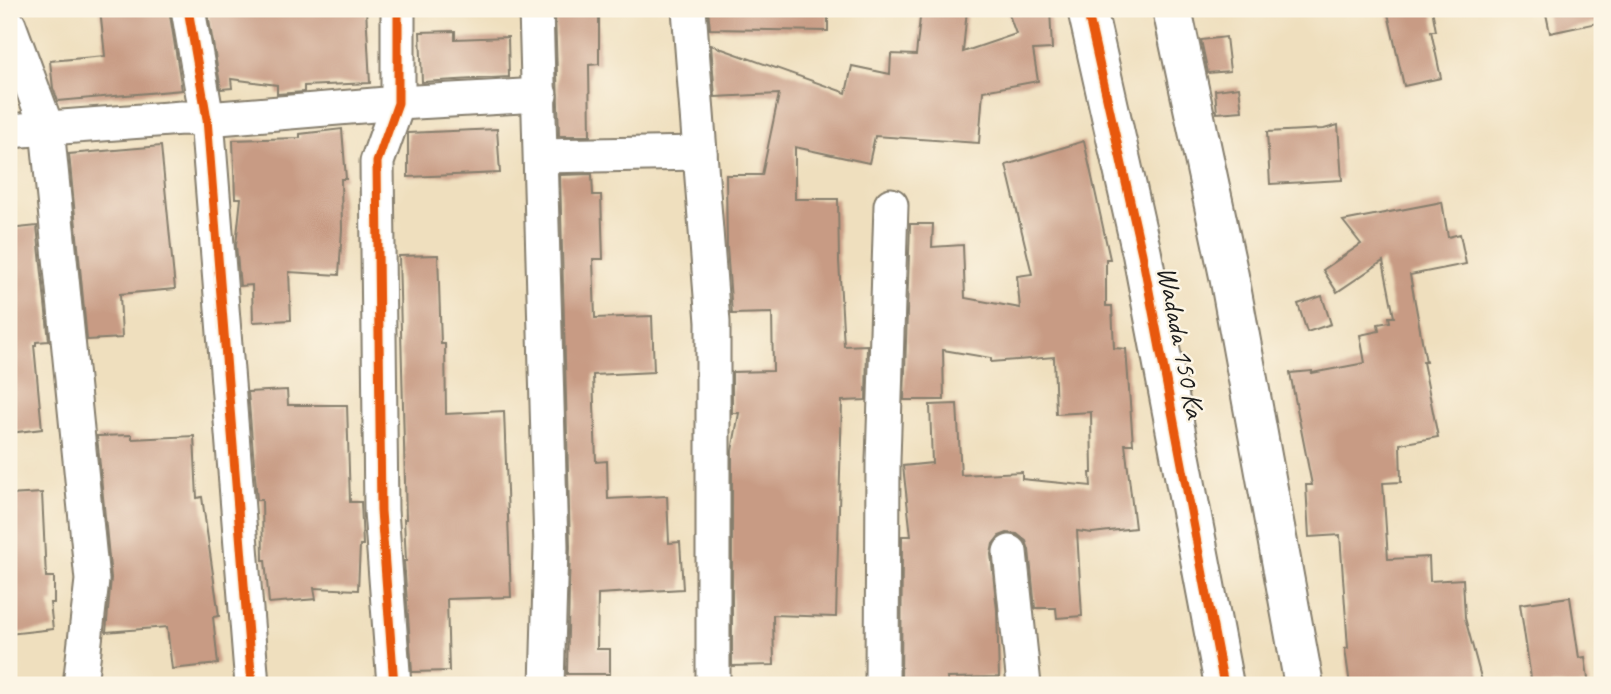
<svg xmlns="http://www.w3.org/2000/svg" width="1611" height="694" font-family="Caveat,sans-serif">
<rect width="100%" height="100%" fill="#fcf5e5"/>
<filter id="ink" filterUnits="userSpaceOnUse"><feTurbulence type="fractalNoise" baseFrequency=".0143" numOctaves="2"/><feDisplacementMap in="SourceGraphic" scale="14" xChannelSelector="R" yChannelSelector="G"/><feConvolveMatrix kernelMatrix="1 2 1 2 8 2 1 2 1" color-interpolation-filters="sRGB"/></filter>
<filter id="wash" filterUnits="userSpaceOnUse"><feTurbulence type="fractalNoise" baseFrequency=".00686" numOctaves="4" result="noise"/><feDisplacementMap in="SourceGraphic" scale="28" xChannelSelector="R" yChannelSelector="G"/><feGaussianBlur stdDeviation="1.57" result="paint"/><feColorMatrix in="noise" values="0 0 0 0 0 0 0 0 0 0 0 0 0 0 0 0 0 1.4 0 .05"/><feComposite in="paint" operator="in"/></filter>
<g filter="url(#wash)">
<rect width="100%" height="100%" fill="#efdfbe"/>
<g id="blocks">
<g fill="#c89b84">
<path d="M100,9h69l13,81 -124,11 -5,-13 -3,-27 55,-5z"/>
<path d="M207,9h159l4,74 -66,3v6l-27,2v-9l-46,-6 1,9 -11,1z"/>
<path d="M708,9h120v22l-118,-2z"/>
<path d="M921,9h46l-4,43 53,-18 -9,-25h43l2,40 -19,1 5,31 -55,10 -4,52 -104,-7 -6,27 -74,-16v52h43l1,62 5,85 23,-1 -1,55 -24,1 -6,216 -63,-2 1,50 -42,1v-215l7,-38h-7v-41l41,-1 -1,-58 -40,1 -5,-66 -1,-73h36l17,-81 -64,3 -4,-52 135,48 6,-27 38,8 1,-20 25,1z"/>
<path d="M1387,9h45l4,22h-5l10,47 -37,8z"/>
<path d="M1545,9h57v13l-52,11z"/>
<path d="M555,12h44v52l-10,1 1,71h-31z"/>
<path d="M455,31v8l53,-2 1,40 -87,5 -2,-50z"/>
<path d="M1226,37l4,34 -22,2 -7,-33z"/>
<path d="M1239,87l3,24 -25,2 -2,-23z"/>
<path d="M1338,125l4,55 -72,4 -3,-52 57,-3z"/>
<path d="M342,129l4,50h-5l1,50 -3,46 -50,-3 2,48 -38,2 -1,-37 -12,1 -4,-41 5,-47h-6l-2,-58 67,-2v-4z"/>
<path d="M497,129l3,44 -92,4v-44z"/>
<path d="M1084,141l26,118h-4v47h6l2,42 12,1 7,95h-8l10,84 -43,5 -15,-2 5,85 -25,2 -1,-10h-21l-6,-58 -3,-9 -9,-7 -10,-1 -8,3 -6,8 -2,10 6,56 2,67 -52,1 1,5 -47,1 1,-148h9l-8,-70 29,-3 -2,-58 27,-1 4,71 61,-3v7l69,7 -1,-13h2l-1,-61 -35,2 -2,-57 -63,5v-4l-48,-8 1,50h-40l6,-176h23l-1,23 31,-2 2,53 55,10 -3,-32 15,-2 -26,-109z"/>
<path d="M161,146l14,143 -55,5 2,44 -35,2 -18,-186z"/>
<path d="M592,174l1,21h8l2,64h-10l2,59 57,-2 2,56 -61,3 3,87 11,-1 1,38 59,-3 2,47 11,-1 3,47 -85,5 -1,55h13v25h-43l3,-128 -10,-371z"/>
<path d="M1442,202l6,35 12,-3 6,30 -56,11 16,87h-3l15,75 -38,7 1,38 -18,1 5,76 41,-2 1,24 33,-2 2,39 18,67h-133l-5,-36 3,-1 -8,-113 -31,2 -3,-52h6l-22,-112 22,-2v2l53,-10 -5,-28 19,-4 -1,-7 12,-2 -1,-5h5l-11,-56 -46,31 -14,-22 38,-26 -18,-23z"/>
<path d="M37,226l12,115 -13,1v3h-2l8,84 -33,4v-204z"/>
<path d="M438,255l3,89h4l1,70 58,-3 7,186 -64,2 2,72 -37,1 -8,-111h2l-2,-42h2l-7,-263z"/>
<path d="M1322,296l9,28 -24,8 -9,-28z"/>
<path d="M287,390l1,15h59l3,97h11l2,43h-3l-2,45 -44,-2 2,11 -47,4 -4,-43h-2l-1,-60h-5l-9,-108z"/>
<path d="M132,435v4l62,-3 3,62 5,-1 17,119 -6,1 5,47 -46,5 -5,-42 -61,5 5,-54 -14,-142z"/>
<path d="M42,493l4,84h8v26h-4l3,26 -44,5v-139z"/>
<path d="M1570,597l9,61 6,-1 4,28h-57l-12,-81z"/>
</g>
</g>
</g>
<g filter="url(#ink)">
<use href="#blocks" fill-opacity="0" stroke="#867e6d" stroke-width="2"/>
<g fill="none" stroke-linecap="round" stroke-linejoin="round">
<defs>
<g id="street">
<path d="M188,9l19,110 45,566"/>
<path d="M536,9l15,538 -4,138"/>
<path d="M689,9l24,313v363"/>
<path d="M9,25l38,103 45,452 -12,105"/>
<path d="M9,131l173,-13 25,1 191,-16 142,-8"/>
<path d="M541,156l159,-3"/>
<path d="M1010,552l14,133"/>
<path d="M394,685l-13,-174 -4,-349 21,-59v-94"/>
<path d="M882,685l1,-224 8,-256"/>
</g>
<g id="secondary">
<path d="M1087,9l55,245 82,431"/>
<path d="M1172,9l57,267 75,409"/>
</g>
</defs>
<use href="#street" stroke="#867e6d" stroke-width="37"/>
<use href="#secondary" stroke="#867e6d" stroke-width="42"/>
<use href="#street" stroke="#fff" stroke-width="33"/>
<use href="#secondary" stroke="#fff" stroke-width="38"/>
<defs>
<g id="cycleway">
<path d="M188,9l19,110 45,566"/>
<path d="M1087,9l55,245 82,431"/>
<path d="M394,685l-13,-174 -4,-349 21,-59v-94"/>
</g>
</defs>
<use href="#cycleway" stroke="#fcf5e5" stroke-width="13"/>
<use href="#cycleway" stroke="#e8590c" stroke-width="9"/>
</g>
</g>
<g text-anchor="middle" stroke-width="5" stroke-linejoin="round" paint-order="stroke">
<g font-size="28" fill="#1c1c1c" stroke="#fcf5e5">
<text transform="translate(1182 342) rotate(79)" y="10">Wadada 150 Ka</text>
</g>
</g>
<rect width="1611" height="694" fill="none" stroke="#fcf5e5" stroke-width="35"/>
</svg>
